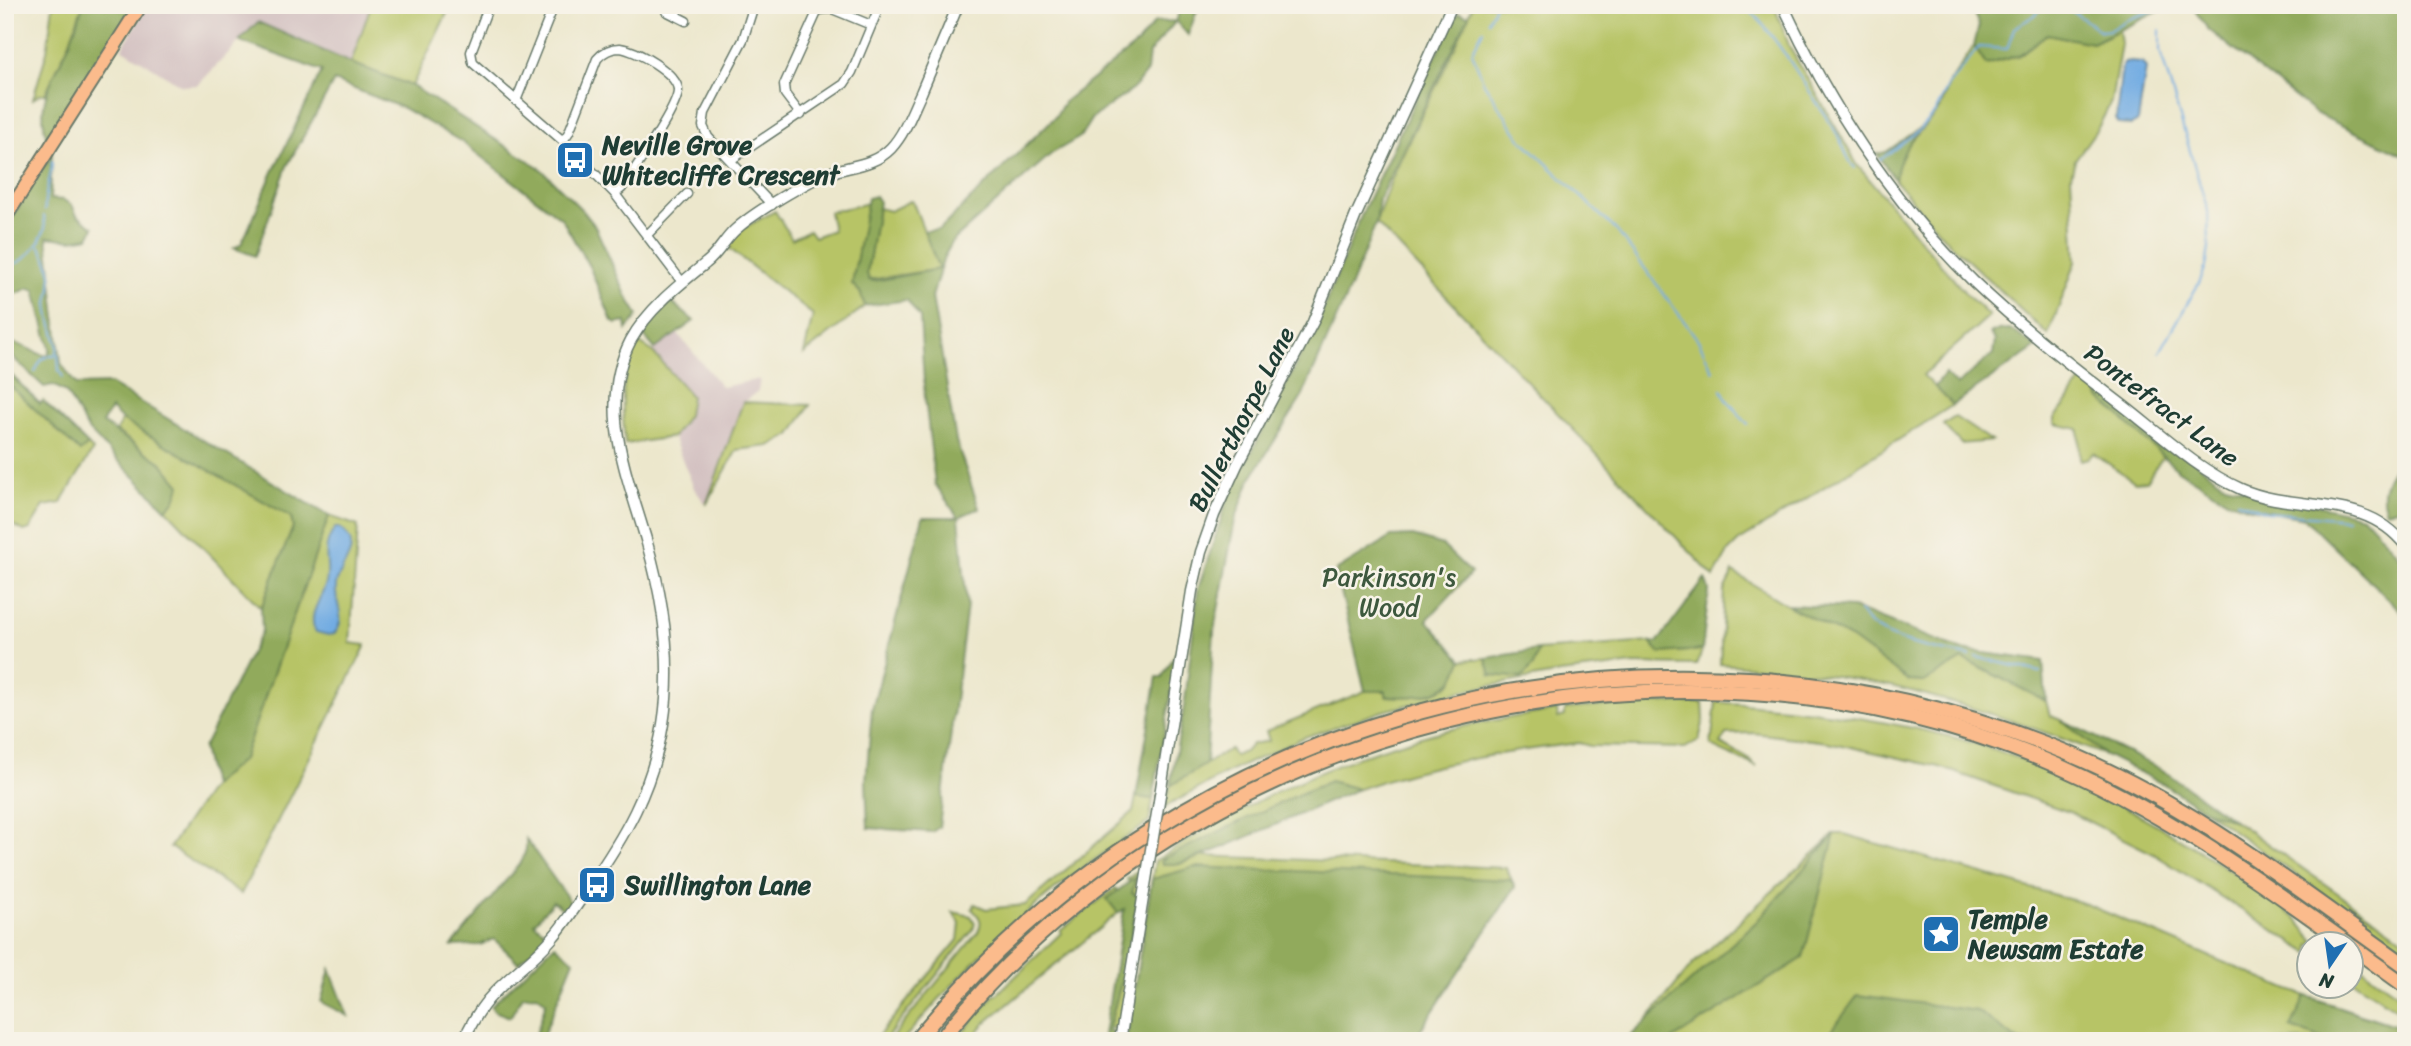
<svg xmlns="http://www.w3.org/2000/svg" width="2411" height="1046" font-family="Sriracha,sans-serif">
<rect width="100%" height="100%" fill="#f7f3e8"/>
<filter id="ink" filterUnits="userSpaceOnUse"><feTurbulence type="fractalNoise" baseFrequency=".0143" numOctaves="2"/><feDisplacementMap in="SourceGraphic" scale="14" xChannelSelector="R" yChannelSelector="G"/><feConvolveMatrix kernelMatrix="1 2 1 2 8 2 1 2 1" color-interpolation-filters="sRGB"/></filter>
<filter id="wash" filterUnits="userSpaceOnUse"><feTurbulence type="fractalNoise" baseFrequency=".00686" numOctaves="4" result="noise"/><feDisplacementMap in="SourceGraphic" scale="28" xChannelSelector="R" yChannelSelector="G"/><feGaussianBlur stdDeviation="1.57" result="paint"/><feColorMatrix in="noise" values="0 0 0 0 0 0 0 0 0 0 0 0 0 0 0 0 0 1.4 0 .05"/><feComposite in="paint" operator="in"/></filter>
<g filter="url(#wash)">
<rect width="100%" height="100%" fill="#ece7cc"/>
<g fill="#d2bfc0">
<path d="M148,5h223l-20,58 -93,-41 -60,63 -16,1 -60,-38z"/>
<path d="M677,333l45,54 38,-8 -2,12 -15,11 -37,103 -12,-17 -21,-51 15,-22 2,-19 -38,-45z"/>
</g>
<g fill="#b7c466" stroke="#6b804d" stroke-width="2">
<path d="M53,5h30l-14,39 -24,50h-5l-7,5 14,-48z"/>
<path d="M371,5h80l-39,81 -61,-23z"/>
<path d="M1473,5h301l16,43 68,118 108,128 23,22 -66,59 30,30 -215,137 -10,10 -14,25 -338,-354c23,-77 69,-143 97,-218z"/>
<path d="M2119,30l2,14 -10,58 -12,24 -24,34 -4,16 5,86 -28,73 -101,-94 -52,-61 2,-16 10,-18 34,-39 8,-23 25,-38 12,19 33,-10 28,-21 45,9z"/>
<path d="M912,200l27,69 -71,11 -1,-7 11,-65 12,3z"/>
<path d="M868,203l-16,81 8,8 5,14 -61,48 9,-39 -88,-70 18,-17 32,-17 17,28 17,-9 5,7 19,-7 -4,-18z"/>
<path d="M638,342l14,9 39,45 -3,19 -15,22 -48,7c-3,-34 -6,-72 13,-102z"/>
<path d="M5,369l35,35 3,-3 50,49 -32,53 -17,3 -14,23 -6,2 -19,-10z"/>
<path d="M2082,380l21,13 -5,3 65,60 -17,25 -11,1 -42,-29 -5,5 -8,2 -1,-31 -24,-5v-7l9,-10z"/>
<path d="M743,402l67,3 -19,30 -22,11 -32,4 -31,55z"/>
<path d="M1955,417l36,24 -30,3 -18,-19z"/>
<path d="M122,420l169,97 2,10 -32,81 -95,-99 9,-9 5,-15 -19,-22 -45,-32z"/>
<path d="M329,516l29,10 -8,117 16,2 -125,249 -71,-47 42,-61 31,-27z"/>
<path d="M1733,572l54,33 65,34 57,42 15,1 39,-23 83,42 4,15 11,4 44,35c-69,-27 -138,-51 -210,-68 -57,-13 -117,-18 -175,-23l4,-74z"/>
<path d="M1651,642l8,11 43,-3 -5,15 -64,-1 -73,9 -94,17 -86,22 -78,26 -73,34 -64,35 5,-21 60,-37 4,7 11,-4 7,-8 17,-3 -3,-10 99,-40h22l65,-10 10,-21 24,-2 6,17 41,-9 5,-16z"/>
<path d="M1716,702c79,5 158,16 236,35 90,23 176,68 254,118 29,19 61,38 87,61 9,8 16,19 24,28l5,-6 9,6h-21l-1,9 -155,-99 -82,-41 -132,-46 -112,-25 -75,-9 -26,1 -6,10 26,14 10,9c-15,-9 -32,-12 -46,-22z"/>
<path d="M1644,703h59l1,16 -5,21 -14,8 -95,-2 -11,-3c-75,9 -152,21 -223,47 -60,21 -118,49 -177,74l25,-8 302,12 9,19 -102,154h-287l29,-180c90,-59 191,-107 297,-132 34,-8 70,-13 105,-19l1,8 7,-2v-7z"/>
<path d="M1136,797l17,2 -4,23c-41,28 -82,56 -120,89 -46,39 -87,84 -127,130h-13l89,-109c5,-11 2,-15 -6,-23l3,-5 11,5 39,-4 108,-93z"/>
<path d="M2203,809l32,12 171,120v12z"/>
<path d="M1835,834h9l242,70 203,86 117,39v12h-776l62,-76z"/>
<path d="M1143,868l-24,159 -4,2 -6,-2 17,-62 12,-70 -6,-2 3,-15 -6,4 -2,-3z"/>
<path d="M1115,888l3,3 -11,8 11,14 -134,111 -14,17h-15l40,-47 1,1 65,-62 -1,-2z"/>
<path d="M953,912l18,4 4,7 -2,7 -89,111h-10l84,-101 2,-17z"/>
<path d="M2352,961l54,39v15l-54,-35z"/>
</g>
<g fill="#91aa5b" stroke="#587448" stroke-width="2">
<path d="M83,5h53l-89,134c-12,-38 6,-59 21,-93 6,-13 10,-27 15,-41z"/>
<path d="M1182,5h17l-11,30 -12,-14 -27,32 -2,18 -14,18 -41,29 -12,19 -29,17 -98,87 -9,16 -12,40 24,144 23,67 -20,9 8,89 -28,221 -7,5 -64,-4 -2,-47 6,-72 51,-192h35l-23,-33 -10,-86 -5,-80 -13,-18 -42,6 -5,-14 -8,-8 16,-86 7,-2 4,6 -12,71 2,7 5,1 65,-12 -15,-38 16,-2 115,-112 10,-16 72,-57 18,-22 21,-1z"/>
<path d="M1970,5h209l-20,6 -67,32 -45,-9 -28,21 -33,10 -12,-19 5,-21z"/>
<path d="M2191,5h215v151l-91,-43 -107,-84z"/>
<path d="M1459,13l10,3 -90,183 -3,24 -27,67 -47,107 -51,81 -16,42 -21,111 -8,133 -36,22 15,-85 13,-112 32,-97 46,-86 48,-99 40,-98 87,-185z"/>
<path d="M258,22l93,41 61,23 128,82 44,44 11,14 31,69 12,20 -11,15 -1,-8 -10,2 -4,-3 -22,-53 -28,-49 -100,-77 -59,-34 -69,-27 -47,85 -32,90 -21,-8 7,-4 6,-12 25,-58 50,-103 -83,-30z"/>
<path d="M1923,126c-14,17 -25,31 -28,54l-18,-26 9,-2z"/>
<path d="M52,154l-2,45 13,1 9,5 5,10 17,12 -5,10 -17,3 -25,-3 14,126 15,22 34,-1 219,132 -86,243 -31,27 -9,-38 59,-117 -1,-23 32,-81 -2,-10 -169,-97 -11,-11 -9,14 60,40 18,22 -5,15 -9,9 -78,-79 -22,-38 -13,-7 -9,2 -39,-37v-7c16,-2 28,11 43,13l2,-7 -15,-59 -6,-2 -19,8 -5,-1v-66z"/>
<path d="M669,300l25,21 -39,28 -12,-14v-4z"/>
<path d="M2010,329l26,18 -83,58 -18,-18 10,-13 12,11 36,-31 2,-14 -5,-6 9,-4z"/>
<path d="M5,369l35,35 3,-3 45,44 -8,7 -75,-71z"/>
<path d="M2103,393l122,91 138,32 33,36 10,15v49l-102,-98 -54,-10 -23,-8 -49,-30 -80,-74z"/>
<path d="M2406,465v28l-8,16 -12,2c-7,-18 -2,-29 9,-45z"/>
<path d="M1413,536l29,9 29,28 -44,47 35,40c-3,6 -5,16 -10,21 -14,16 -47,17 -66,15v-5h-21l-29,-120 55,-34z"/>
<path d="M1705,579l4,11 -7,60 -43,3 -8,-11 6,1z"/>
<path d="M1787,605l66,3 108,42 82,11 3,40 -83,-42 -39,23 -15,-1 -57,-42z"/>
<path d="M1179,648l-26,151 -17,-2 21,-120h5z"/>
<path d="M1538,650l-5,16 -11,12 -31,-3 -5,-17z"/>
<path d="M2061,720l100,49 74,52 -32,-12 -40,-25 -58,-29z"/>
<path d="M1330,781l28,8 -141,61 -38,14h-17l-1,-4c56,-28 112,-55 169,-79z"/>
<path d="M1835,834l-32,124 -133,83h-45l131,-119z"/>
<path d="M526,839l45,64 -5,9 -13,-11 -19,22 15,11 -30,29 -25,-24 -14,6 -28,1 70,-85 4,-12z"/>
<path d="M1195,867l316,13 4,7 -102,154h-287l26,-162z"/>
<path d="M1136,877l-4,16 6,2 -12,70 -18,65 7,3 -2,8h-10l21,-132 -6,4 -11,-14z"/>
<path d="M555,944l19,16 -33,81h-7l12,-39 -9,-7 -14,1 -13,21 -16,-6 -3,-5z"/>
<path d="M330,969l18,47 -27,-14z"/>
<path d="M1858,995l119,16 42,30h-195z"/>
<path d="M2305,996l101,33v12h-78l-37,-13z"/>
</g>
<g fill="#72ace2" stroke="#48748b" stroke-width="2">
<path d="M2130,62l12,1 4,6 -8,52 -7,4 -12,-1 -3,-5 6,-53 3,-3z"/>
<path d="M335,528h4c28,18 -1,38 -3,58 -2,18 12,32 -2,48l-6,1 -12,-3c-10,-17 6,-33 10,-49 5,-21 -7,-32 9,-55z"/>
</g>
<g fill="none" stroke-linecap="round" stroke-linejoin="round">
<g stroke="#72ace2" stroke-width="2">
<path d="M1746,5c35,38 61,83 89,126 8,12 11,28 20,37"/>
<path d="M2063,5l38,26 9,-1 16,-10 43,-15"/>
<path d="M1488,21l7,-16"/>
<path d="M1483,30l-11,22 12,31 35,54 98,94 81,109 15,31"/>
<path d="M1880,160l38,-29 18,-20 12,-25 31,-39 28,2 7,-21 20,-12 11,-11"/>
<path d="M45,210c-2,-17 7,-31 7,-49"/>
<path d="M5,266c17,-2 23,-10 32,-22"/>
<path d="M2160,352l40,-71 6,-15 3,-18 -1,-37 -48,-160v-21"/>
<path d="M58,355l1,15 4,7"/>
<path d="M35,372c5,-11 7,-17 20,-16l3,-8c-3,-15 -9,-28 -10,-44 0,-6 3,-11 3,-17 2,-15 -4,-31 -13,-43l7,-15 -1,-13"/>
<path d="M1722,390l5,10 21,25"/>
<path d="M2238,501l28,11 81,7"/>
<path d="M1860,612c16,29 80,39 110,44"/>
<path d="M1976,657l64,15"/>
</g>
</g>
</g>
<g filter="url(#ink)">
<g fill="none" stroke-linecap="round" stroke-linejoin="round">
<defs>
<g id="minor">
<path d="M489,5l-18,47 2,11 90,78 52,53 67,88"/>
<path d="M754,5l-11,35 -38,73 -2,13 5,11 64,68"/>
<path d="M666,11l20,10"/>
<path d="M676,16l2,-11"/>
<path d="M516,101l37,-93"/>
<path d="M801,115l-16,-21 -1,-9 34,-75 14,-1 39,16"/>
<path d="M563,141l6,-9 28,-73c6,-7 13,-11 23,-11 16,2 57,25 58,42 1,17 -45,81 -56,98l-7,6"/>
<path d="M731,160l113,-76 8,-12 28,-67"/>
<path d="M647,235l40,-41"/>
</g>
<g id="tertiary">
<path d="M1783,5c48,103 109,197 191,277 47,45 99,85 151,125 36,28 73,63 116,82 56,25 122,2 165,57"/>
<path d="M1160,795l32,-204 9,-39 13,-37 23,-50 76,-143 43,-107 96,-210"/>
<path d="M463,1041c8,-17 17,-34 31,-48 19,-20 42,-35 60,-57 12,-14 22,-30 33,-46 38,-54 65,-100 76,-166 10,-61 1,-122 -16,-181 -19,-67 -51,-136 -16,-203 17,-31 48,-55 75,-77 12,-9 18,-23 29,-33 18,-17 63,-43 86,-54 23,-11 51,-8 70,-28 14,-15 21,-36 30,-55 12,-29 25,-58 37,-88"/>
<path d="M1120,1041l24,-149"/>
</g>
<path id="primary" d="M5,218l136,-213"/>
<g id="motorway">
<path d="M2352,947l54,39"/>
<path d="M916,1041c276,-343 744,-454 1149,-289 125,51 232,136 341,214"/>
<path d="M940,1041c255,-322 726,-437 1104,-281 111,46 207,114 304,184"/>
</g>
</defs>
<use href="#minor" stroke="#677869" stroke-width="11"/>
<use href="#tertiary" stroke="#677869" stroke-width="13"/>
<use href="#primary" stroke="#677869" stroke-width="16"/>
<use href="#motorway" stroke="#677869" stroke-width="18"/>
<use href="#minor" stroke="#fff" stroke-width="8"/>
<use href="#tertiary" stroke="#fff" stroke-width="10"/>
<use href="#primary" stroke="#fbbb8c" stroke-width="12"/>
<use href="#motorway" stroke="#fbbb8c" stroke-width="14"/>
<defs>
<path id="tertiary-bridge" d="M1144,892l16,-97"/>
</defs>
<use href="#tertiary-bridge" stroke="#677869" stroke-width="13" stroke-linecap="butt"/>
<use href="#tertiary-bridge" stroke="#fff" stroke-width="10"/>
</g>
</g>
<defs>
<symbol id="bus-square" viewBox="-11 -11 22 22"><rect x="-9" y="-9" width="18" height="18" rx="4" fill="#1f6fb2" stroke="#f7f3e8"/><path d="M-5-6H5V4H4V6H2V4H-2V6H-4V4H-5ZM-3.5-4V0h7V-4ZM-3.5 1.2v1.5H-2V1.2ZM2 1.2v1.5H3.5V1.2Z" fill="#fff"/></symbol>
<symbol id="sight-square" viewBox="-11 -11 22 22"><rect x="-9" y="-9" width="18" height="18" rx="4" fill="#1f6fb2" stroke="#f7f3e8"/><path d="M0-6L1.8-2.2L6-1.7L2.9 1.2L3.7 5.4L0 3.3L-3.7 5.4L-2.9 1.2L-6-1.7L-1.8-2.2Z" fill="#fff"/></symbol>
</defs>
<g fill-rule="evenodd">
<use href="#bus-square" x="553" y="138" width="44" height="44"/>
<use href="#bus-square" x="575" y="863" width="44" height="44"/>
<use href="#sight-square" x="1919" y="912" width="44" height="44"/>
</g>
<g text-anchor="middle" stroke-width="5" stroke-linejoin="round" paint-order="stroke">
<g font-size="26" font-weight="bold" fill="#1f3d34" stroke="#f7f3e8" text-anchor="start">
<text x="602" y="154">Neville Grove<tspan x="602" dy="30">Whitecliffe Crescent</tspan></text>
<text x="624" y="894">Swillington Lane</text>
<text x="1968" y="928">Temple<tspan x="1968" dy="30">Newsam Estate</tspan></text>
</g>
<g font-size="26" fill="#1f3d34" stroke="#f7f3e8">
<text transform="translate(2162 405) rotate(37)" y="9">Pontefract Lane</text>
<text transform="translate(1241 419) rotate(-63)" y="9">Bullerthorpe Lane</text>
</g>
<g font-size="26" fill="#3d583e" stroke="#f7f3e8">
<text x="1389" y="586">Parkinson's<tspan x="1389" dy="30">Wood</tspan></text>
</g>
</g>
<rect width="2411" height="1046" fill="none" stroke="#f7f3e8" stroke-width="28"/>
<g transform="translate(2330 965) rotate(193)"><circle r="33" fill="#f7f3e8" stroke="#a1aaa0" stroke-width="2"/>
<path d="M0-5L12 26L0 18L-12 26Z" fill="#1f6fb2"/>
<text y="-10" font-size="19" font-weight="bold" text-anchor="middle" fill="#1f3d34">N</text>
</g>
</svg>
